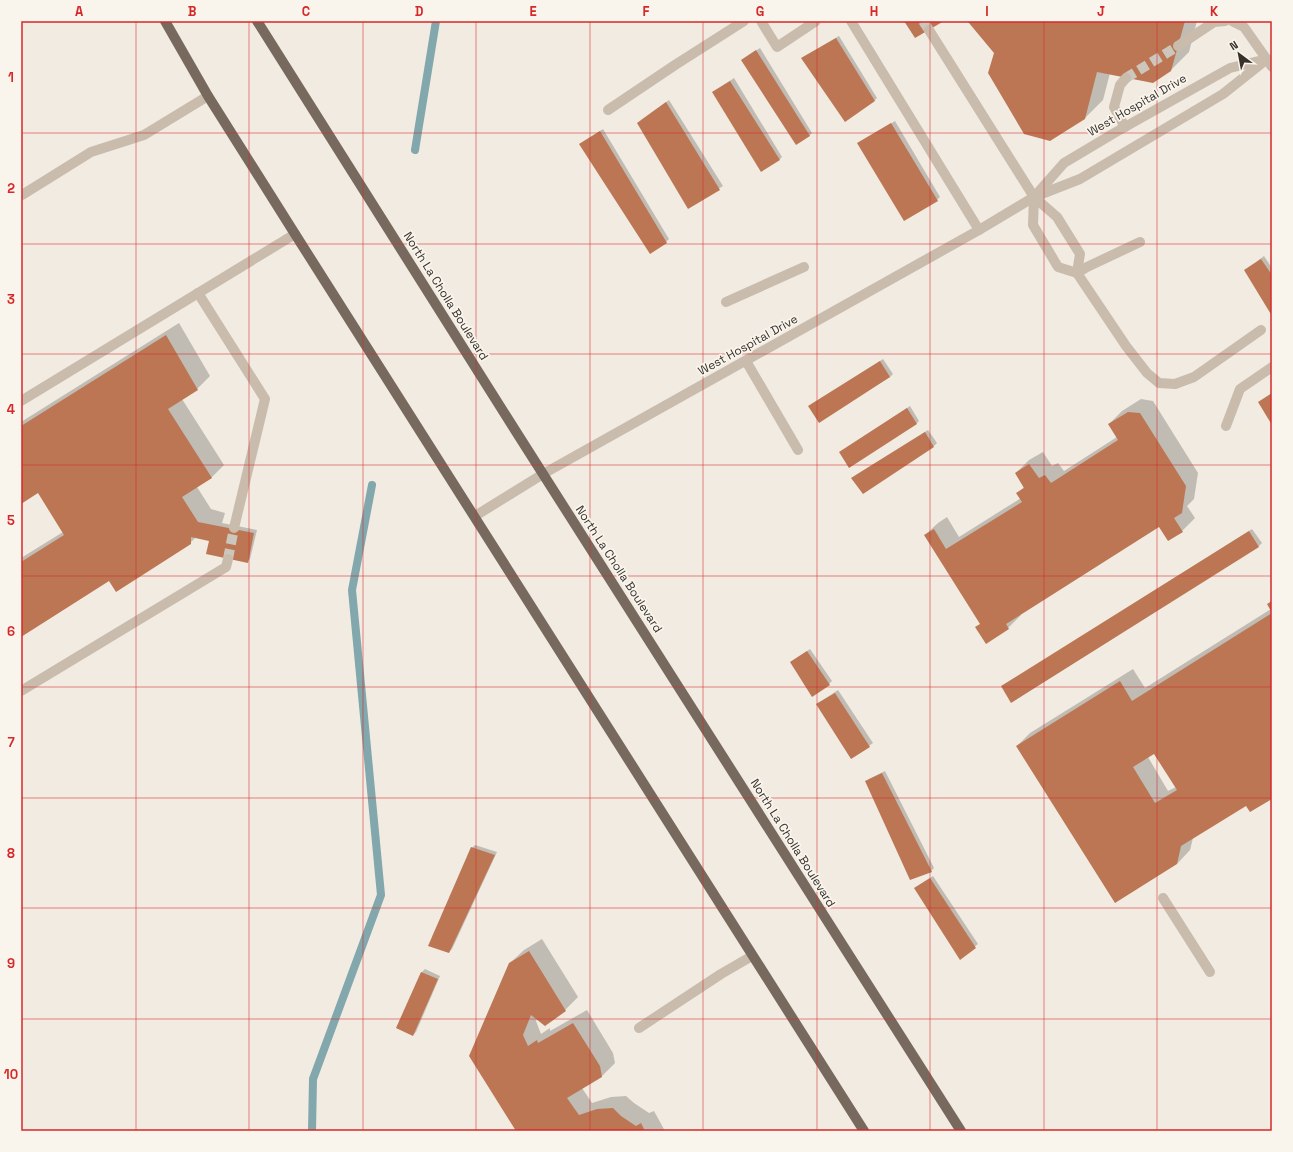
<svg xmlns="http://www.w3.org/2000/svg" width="1293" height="1152" font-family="'Space Grotesk',sans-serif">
<rect width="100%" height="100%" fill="#f1ebe1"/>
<g fill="#0003" fill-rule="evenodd">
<path d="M968,21h229l-8,31 -19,19 -60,2 -7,27 -18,18 -90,-65z"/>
<path d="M839,36l38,62 -3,3 -72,-43z"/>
<path d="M760,48l52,85 -3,3 -67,-76z"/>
<path d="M734,78l48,79 -3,3 -66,-68z"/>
<path d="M669,100l54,86 -35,21 -47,-87z"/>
<path d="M895,121l45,76 -3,3 -75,-59z"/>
<path d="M603,129l66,110 -3,3 -86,-98z"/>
<path d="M1264,256l8,12v46l-27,-44z"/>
<path d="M179,323l31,53 -13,13 -15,10 42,66 -13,13 -14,9 14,22 14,4 -3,10 35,7 -7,29 -3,3 -37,-22 -14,-3 -6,6 -80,37 -89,56v-78l42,-26 -25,-40 -17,10v-80z"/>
<path d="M883,359l10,15 -3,3 -71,44 -7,-17z"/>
<path d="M1141,399l12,2 45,72 -4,26 -7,7 8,12 -13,13 -22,-6 -140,89 1,1 -13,13 -27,-5 -56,-88 13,-12 9,-6 12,20 62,-39 -3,-5 6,-6 -8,-14 13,-13 14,-8 9,14 6,-3 6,8 53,-34 -8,-13 13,-13z"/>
<path d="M910,406l9,15 -3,3 -76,28z"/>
<path d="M928,430l9,13 -3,3 -71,47 -10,-15 3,-3z"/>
<path d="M1252,529l10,14 -3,3 -247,156 -6,-18z"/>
<path d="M1272,600v198l-25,6 -54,34 -3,12 -13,14 -160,-118 13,-13 103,-64 12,19 126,-79 -3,-4zM1155,753l21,34 -8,4 -20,-34z"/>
<path d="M810,649l22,32 -3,3 -38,-22z"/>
<path d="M838,690l35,53 -21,15 -35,-54z"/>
<path d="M885,771l49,97 -3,3 -65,-89 3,-3z"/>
<path d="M475,845l22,7 -45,97 -3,3 23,-104z"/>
<path d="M933,876l45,68 -18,14 -45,-70z"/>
<path d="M542,939l36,58 -13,13 -20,15 -8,-6 -1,2 5,13 9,-6v3l37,-21 26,43 2,10 -13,13 -20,12 10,15 19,-6 15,-1 8,7 15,10 5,-2 11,20h-148l-7,-168 14,-13z"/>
<path d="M425,969l15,7 -24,56 -3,3 -16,-7 25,-56z"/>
</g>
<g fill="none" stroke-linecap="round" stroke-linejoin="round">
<g stroke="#82a7ac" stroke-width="8">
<path d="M415,150l21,-129"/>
<path d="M312,1131l1,-52 68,-184 -29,-305 20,-105"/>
</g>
</g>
<g fill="#bc7654" fill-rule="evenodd">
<path d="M904,21h40l-29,17z"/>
<path d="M965,21h220l-14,50 -18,12 -56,-11 -12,47 -35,22 -26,-7 -36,-61 6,-20 -25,-30z"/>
<path d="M836,38l39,63 -30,21 -44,-64z"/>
<path d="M756,50l54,86 -14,9 -55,-85z"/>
<path d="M730,81l50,79 -19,12 -49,-80z"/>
<path d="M666,102l54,88 -32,19 -51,-86z"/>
<path d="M891,123l47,78 -34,20 -47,-78z"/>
<path d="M600,131l67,112 -17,11 -71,-110z"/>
<path d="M1261,259l11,16v41l-28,-46z"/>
<path d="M166,335l32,55 -30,19 44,69 -30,19 16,25 56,11 -6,30 -42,-9 3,-13 -18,-4v7l-75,48 -7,-11 -88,56v-75l43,-27 -26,-42 -17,11v-78z"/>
<path d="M880,361l10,16 -71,46 -11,-17z"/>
<path d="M1272,393v32l-14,-23z"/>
<path d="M907,408l10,16 -68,44 -10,-16z"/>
<path d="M1128,412l12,1 46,73 -4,27 -8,5 9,14 -15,9 -9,-14 -153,97 3,5 -23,15 -11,-17 5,-3 -56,-89 10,-6 12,20 76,-47 -6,-9 8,-5 -9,-15 14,-9 10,14 6,-3 6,8 67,-43 -10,-16z"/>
<path d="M925,432l9,15 -71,47 -12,-16z"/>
<path d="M1249,531l10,16 -248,156 -10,-17z"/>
<path d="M1272,601v198l-22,13 -4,-6 -65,40 -4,18 -62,39 -99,-157 104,-65 12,20 140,-88 -5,-9zM1154,754l23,36 -22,13 -22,-36z"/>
<path d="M807,651l23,34 -18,12 -22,-35z"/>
<path d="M835,693l35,54 -19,12 -35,-55z"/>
<path d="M882,773l50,99 -22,8 -45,-99z"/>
<path d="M471,847l24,8 -46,98 -21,-7z"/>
<path d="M930,878l46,70 -16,12 -46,-72z"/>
<path d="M529,951l37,60 -21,15 -14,-11 -8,20 5,11 9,-6 1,3 35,-20 27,43 2,11 -35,21 12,17 18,-6 16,-1 8,8 15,10 5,-3 4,8h-129l-47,-75 40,-93z"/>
<path d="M421,972l17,7 -25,57 -17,-8z"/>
</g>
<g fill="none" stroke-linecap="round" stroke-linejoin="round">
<g stroke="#ccc6bd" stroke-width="10" stroke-dasharray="10 5" stroke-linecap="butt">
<path d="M923,21l6,9"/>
<path d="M1126,78l52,-32"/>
<path d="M228,559l6,-31"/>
</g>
<g stroke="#c9bcad" stroke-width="10">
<path d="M761,21l16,26 39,-26"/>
<path d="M851,21l128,209"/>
<path d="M1232,21l12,6 28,40"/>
<path d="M929,30l105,167 23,20 23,37 -3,19"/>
<path d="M1178,46l36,-24 11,-1"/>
<path d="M608,110l67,-45 69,-44"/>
<path d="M1125,127l-11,-20 6,-22 6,-7"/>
<path d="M22,195l69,-43 53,-17 64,-39"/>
<path d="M1034,197l-1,28 25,42 19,6 49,73 21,27 12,10 16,1 19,-7 67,-47"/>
<path d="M1077,273l10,-6 53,-25"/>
<path d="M198,293l67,106 -31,129"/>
<path d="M726,302l78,-35"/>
<path d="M746,361l52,89"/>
<path d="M21,401l274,-167"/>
<path d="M1226,426l14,-37 32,-22"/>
<path d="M475,516l68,-42 436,-244 55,-33 46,-18 143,-85 44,-35 -37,9 -114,64 -52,31 -30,34"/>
<path d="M21,691l205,-124 2,-8"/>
<path d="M1163,898l47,74"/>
<path d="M639,1028l82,-54 31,-18"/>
</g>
<g stroke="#78695e" stroke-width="10">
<path d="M165,21l43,75 87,138 569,897"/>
<path d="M257,21l258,409 446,701"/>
</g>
</g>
<path fill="none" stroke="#d62828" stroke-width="1" stroke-opacity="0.55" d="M136,21v1110M249,21v1110M363,21v1110M476,21v1110M590,21v1110M703,21v1110M817,21v1110M930,21v1110M1044,21v1110M1157,21v1110M21,133h1251M21,244h1251M21,354h1251M21,465h1251M21,576h1251M21,687h1251M21,798h1251M21,908h1251M21,1019h1251"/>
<g text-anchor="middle" stroke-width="3.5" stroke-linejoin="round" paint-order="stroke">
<g font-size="12" fill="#38302b" stroke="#f9f5ed">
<text transform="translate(1137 105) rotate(-30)" y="4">West Hospital Drive</text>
<text transform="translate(446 296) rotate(58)" y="4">North La Cholla Boulevard</text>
<text transform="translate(748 345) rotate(-29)" y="4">West Hospital Drive</text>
<text transform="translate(619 569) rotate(57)" y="4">North La Cholla Boulevard</text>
<text transform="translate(793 843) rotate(58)" y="4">North La Cholla Boulevard</text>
</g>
</g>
<rect width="1293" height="1152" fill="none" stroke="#f9f5ed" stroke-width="44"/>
<g transform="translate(1239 54) rotate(328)" stroke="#f9f5ed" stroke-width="3" paint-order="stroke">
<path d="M0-3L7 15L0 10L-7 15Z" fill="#38302b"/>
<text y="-6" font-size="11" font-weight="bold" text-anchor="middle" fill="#38302b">N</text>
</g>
<rect x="22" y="22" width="1249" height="1108" fill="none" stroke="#d62828" stroke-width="1.5"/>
<g font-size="13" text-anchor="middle" font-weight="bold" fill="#d62828">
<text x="79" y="16">A</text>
<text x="192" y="16">B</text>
<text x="306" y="16">C</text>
<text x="419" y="16">D</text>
<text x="533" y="16">E</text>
<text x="646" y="16">F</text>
<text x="760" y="16">G</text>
<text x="874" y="16">H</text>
<text x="987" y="16">I</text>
<text x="1101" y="16">J</text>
<text x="1214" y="16">K</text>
<text x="11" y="82">1</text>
<text x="11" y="193">2</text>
<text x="11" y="304">3</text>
<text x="11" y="414">4</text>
<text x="11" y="525">5</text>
<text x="11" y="636">6</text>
<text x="11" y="747">7</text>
<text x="11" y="858">8</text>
<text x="11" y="968">9</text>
<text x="11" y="1079">10</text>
</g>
</svg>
